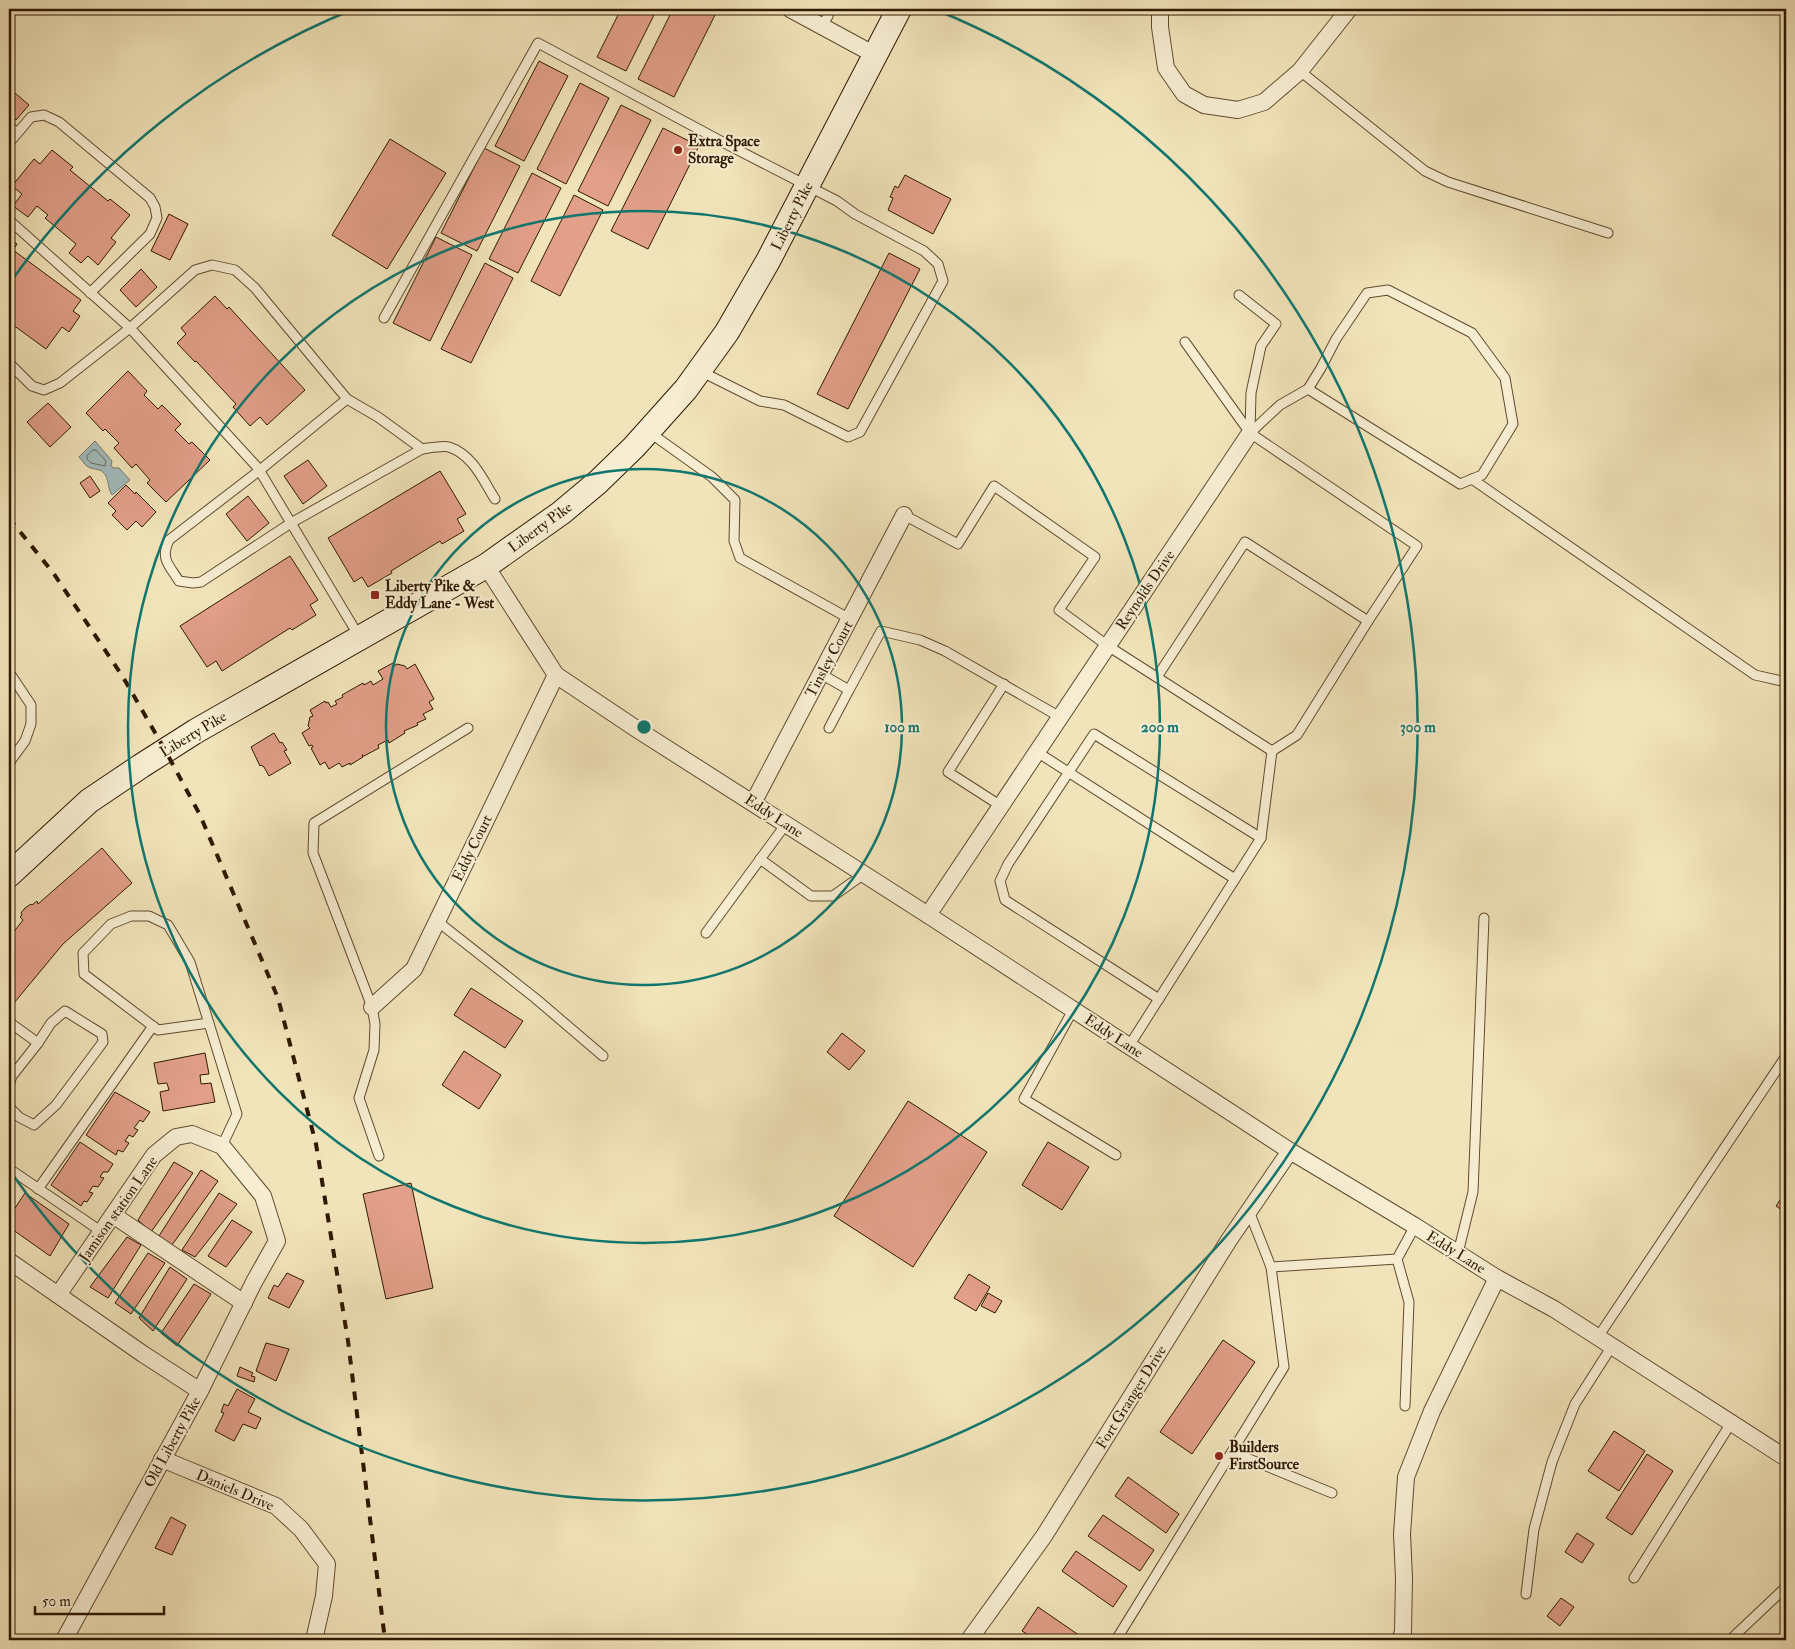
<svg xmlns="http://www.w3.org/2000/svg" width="1795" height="1649" font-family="'IM FELL Double Pica',serif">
<rect width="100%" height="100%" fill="#f2e4ba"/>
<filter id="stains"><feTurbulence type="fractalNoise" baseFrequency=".004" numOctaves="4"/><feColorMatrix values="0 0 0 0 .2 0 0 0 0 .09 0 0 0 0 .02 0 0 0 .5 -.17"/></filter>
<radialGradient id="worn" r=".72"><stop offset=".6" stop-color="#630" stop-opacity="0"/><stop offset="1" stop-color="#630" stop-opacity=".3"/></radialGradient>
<path fill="#a2bbbc" stroke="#747a71" d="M95,441l17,20 -1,4 2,3h6l11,12 -18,15c-5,-7 -2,-16 -9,-23 -5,-4 -11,-2 -16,-6 -3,-2 -5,-6 -8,-9z"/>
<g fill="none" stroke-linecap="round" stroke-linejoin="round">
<path stroke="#686a5e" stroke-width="1" d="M93,450h3l10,11 -1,5 -14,-3 -4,-4v-3z"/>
</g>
<g fill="#e29f89" stroke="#2f1800">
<path d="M621,9h36l-31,62 -29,-14z"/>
<path d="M673,9h39l5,2 -43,86 -36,-18z"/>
<path d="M539,61l29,15 -44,85 -29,-15z"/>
<path d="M580,83l29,15 -43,86 -29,-15z"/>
<path d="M9,88l20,17 -13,15 -7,-6z"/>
<path d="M621,105l30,15 -43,86 -30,-15z"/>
<path d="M663,128l36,18 -51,103 -37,-18z"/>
<path d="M390,139l56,34 -59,96 -55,-34z"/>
<path d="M484,148l36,18 -43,85 -36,-18z"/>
<path d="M52,150l21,17 -3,3 38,31 2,-2 20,16 -19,23 5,4 -18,23 -10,-9 -7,7 -12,-10 7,-9 -31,-26 3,-3 -11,-9 -9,11 -15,-11 9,-12 -10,-8 22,-27 6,5z"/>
<path d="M532,173l29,15 -43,85 -29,-14z"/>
<path d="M905,175l46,24 -18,35 -45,-24 5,-12 -3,-1 5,-11 3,2z"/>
<path d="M574,195l29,15 -43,86 -29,-15z"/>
<path d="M169,214l19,10 -18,36 -19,-9z"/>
<path d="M436,237l36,18 -42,86 -37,-18z"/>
<path d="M9,238l8,6 -4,6 68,50 -8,11 7,5 -11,16 -7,-5 -16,22 -37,-27z"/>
<path d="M889,253l31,16 -72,140 -31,-15z"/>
<path d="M485,263l28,15 -42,85 -30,-14z"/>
<path d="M141,269l16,18 -21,20 -16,-17z"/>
<path d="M215,296l12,13 2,-2 76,83 -38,35 -7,-8 -10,9 -17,-19 3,-3 -40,-43 -1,1 -18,-19 9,-9 -5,-6z"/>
<path d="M128,371l19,20 -3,4 14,14 4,-4 19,19 -6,6 14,14 3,-2 18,18 -44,42 -19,-19 3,-3 -14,-16 -4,4 -18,-20 5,-5 -14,-14 -2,2 -17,-18z"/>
<path d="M48,403l23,24 -21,20 -23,-25z"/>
<path d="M308,460l19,26 -24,18 -19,-28z"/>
<path d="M440,471l26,43 -9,5 7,12 -22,13 -2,-3 -49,30 1,2 -24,14 -6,-10 -8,5 -26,-44z"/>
<path d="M90,476l10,15 -10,7 -10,-15z"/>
<path d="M126,485l9,9 1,-2 20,20 -14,15 -6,-6 -9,9 -15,-15 4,-4 -8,-8z"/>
<path d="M248,496l21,27 -22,18 -21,-27z"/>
<path d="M290,556l28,44 -8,5 6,10 -24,15 -2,-2 -68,43 -6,-10 -9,6 -27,-41z"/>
<path d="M393,663l1,3 3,-2 8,2 2,3 8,-5 19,35 -5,3 4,7 -10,5 3,5 -9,4 1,2 -14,6 1,2 -16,10 -1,-3 -10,5 1,3 -15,8 -2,-1 1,2 -13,8v-2l-8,4 -3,-4 -10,6 -4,-7 -5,3 -9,-17 2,-1 -1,-2 -3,1 -7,-13 8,-5 -2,-2 2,-9 3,-1 -3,-6 15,-9 1,2 2,-1 3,5 6,-3 -2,-3 8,-4 -1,-2 21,-12 1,2 7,-4 2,4 10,-6 -5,-8z"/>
<path d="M274,733l6,10 2,-1 5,8 -3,1 7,12 -22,13 -5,-9 -3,-2 -1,1 -9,-19z"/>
<path d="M102,848l30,35 -69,61 -49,59 -5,-4v-61l14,-18 -3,-3 2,-2 -1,-2 4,-5 6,-4 1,1 5,-4 1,3z"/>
<path d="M471,988l52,33 -18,27 -51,-33z"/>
<path d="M842,1033l23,18 -16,19 -22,-18z"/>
<path d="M464,1051l37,24 -22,34 -37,-24z"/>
<path d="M205,1053l4,21 -9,1 1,9 10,-1 4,19 -52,9 -3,-19 9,-2 -2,-7 -9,1 -4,-21z"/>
<path d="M115,1092l35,20 -7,10 -3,-2 -6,8 4,2 -5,7 -4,-2 -4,6 4,2 -6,9 -5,-2 -2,5 -30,-20z"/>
<path d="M908,1101l79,51 -74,115 -79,-51z"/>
<path d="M80,1142l33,22 -5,8h-5l-3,5 4,1 -6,9 -5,-1 -4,6 4,1 -6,9 -3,-1 -3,5 -30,-21z"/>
<path d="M1048,1142l41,25 -27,43 -40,-25z"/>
<path d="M174,1162l19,11 -42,59 -13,-12z"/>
<path d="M201,1170l17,11 -46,64 -13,-9z"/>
<path d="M411,1183l22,105 -47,11 -23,-105z"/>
<path d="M1786,1191v22l-10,-7z"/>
<path d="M25,1193l44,31 -19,32 -41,-29v-10z"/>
<path d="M219,1193l18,11 -42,53 -13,-7z"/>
<path d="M232,1220l20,12 -26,35 -18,-11z"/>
<path d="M127,1237l14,8 -33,53 -18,-11z"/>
<path d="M148,1253l17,10 -34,51 -16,-11z"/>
<path d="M170,1267l17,12 -34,52 -14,-13z"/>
<path d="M287,1273l17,8 -15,27 -21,-10 6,-13 4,2z"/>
<path d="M969,1274l21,13 -14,24 -22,-13z"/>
<path d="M194,1284l17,10 -34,52 -16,-13z"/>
<path d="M988,1293l14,8 -7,12 -14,-7z"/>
<path d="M1223,1340l32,22 -63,92 -32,-22z"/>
<path d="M266,1343l23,6 -13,32 -20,-10z"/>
<path d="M240,1367l13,6 -2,3 4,1 -1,5 -17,-6z"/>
<path d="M237,1389l18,10 -7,13 13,6 -5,11 -13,-5 -9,17 -19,-10 9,-18 -3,-1 3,-8 4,2z"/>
<path d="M1614,1431l31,20 -26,40 -31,-20z"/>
<path d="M1647,1454l26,17 -41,64 -26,-17z"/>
<path d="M1128,1477l51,37 -13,19 -51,-37z"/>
<path d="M1103,1515l51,35 -14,21 -52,-35z"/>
<path d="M171,1517l15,8 -14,30 -17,-7z"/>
<path d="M1577,1533l17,11 -12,19 -17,-11z"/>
<path d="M1076,1551l51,35 -14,21 -51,-36z"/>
<path d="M1561,1598l13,9 -14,19 -13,-10z"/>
<path d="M1038,1607l48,33h-50l-14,-9z"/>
</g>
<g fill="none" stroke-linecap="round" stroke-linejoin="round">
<defs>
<g id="lane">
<path d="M822,26l6,-10 2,-7"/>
<path d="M1300,71l125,100 23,11 160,51"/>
<path d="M9,126l8,7"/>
<path d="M9,143l22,-26 13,-2 15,7 91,76 5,9 2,11 -7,16 -60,59"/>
<path d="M9,220l121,108 128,140 102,170"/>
<path d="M1239,295l37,29 -15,22 -10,47 -1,39"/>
<path d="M384,318l154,-275 194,104 105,54 18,13 69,37 14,13 5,17 -83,151 -12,5 -64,-32 -24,-4 -60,-30"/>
<path d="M9,363l23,23 12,4 16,-7 70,-55 65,-58 17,-5 23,5 20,18 92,111 31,18 44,32c8,-1 20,-4 27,-2 24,8 34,33 46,52"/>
<path d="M347,399l-87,71 -91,70c-9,19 0,25 10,41l14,2 8,-1 90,-59 131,-74"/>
<path d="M649,432l63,45 23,23 -1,41 6,17 110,61"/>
<path d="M1250,433l30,-28 28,-16 13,-21 15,-29 31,-46 21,-3 84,43 33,45 8,46 -31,51 -22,9 -152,-95"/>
<path d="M1472,479l283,196 31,7"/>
<path d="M904,515l54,29 36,-58 101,71 -36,53 49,36 164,105 25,-16 71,-114 49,-75 -167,-113 -65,-91"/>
<path d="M9,672l22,33v19l-6,17 -16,22"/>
<path d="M821,674l28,16 32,-59 39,9 25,11 115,66"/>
<path d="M1157,677l88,-135 123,79"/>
<path d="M829,728l20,-38"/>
<path d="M1037,752l198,127"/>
<path d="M1001,806l-53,-34 56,-88"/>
<path d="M760,859l51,37h22l31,-22"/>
<path d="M437,921l98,77 68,58"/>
<path d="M706,933l80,-109"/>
<path d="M1159,999l-154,-99 -5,-19 8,-17 86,-130 167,104"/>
<path d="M1073,1010l-49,89 92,56"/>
<path d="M9,1022l29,21"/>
<path d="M209,1023l-51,7 -74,-56 -1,-21 28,-29 20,-8h18l19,9 22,37 47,152 -15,32"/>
<path d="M1129,1046l132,-208 11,-87"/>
<path d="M9,1085l3,-9 26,-33 13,-20 14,-12 37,23 1,8 -47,63 -22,20 -15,-8 -10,-10"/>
<path d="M379,1156l-20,-58 15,-48 1,-26 -3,-17 -59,-154 1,-30 154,-95"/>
<path d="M9,1179l5,-7 88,60"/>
<path d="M38,1189l115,-163"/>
<path d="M1249,1211l22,56 126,-8"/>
<path d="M1458,1253l15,-61 11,-274"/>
<path d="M1598,1337l188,-281"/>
<path d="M1405,1406l4,-104 -12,-43 18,-33"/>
<path d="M1232,1452l100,41"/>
<path d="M1634,1578l97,-155"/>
<path d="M1526,1594l8,-65 18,-67 23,-58 37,-58"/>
<path d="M1116,1640l168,-273 -13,-100"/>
<path d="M1730,1640l56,-53"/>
</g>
<g id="street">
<path d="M790,9l85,46"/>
<path d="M1160,9v18l6,41 18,26 20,11 34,5 26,-8 36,-31 49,-62"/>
<path d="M486,566l70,109 82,55 290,185 362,236 125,75 82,52 57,31 232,149"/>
<path d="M753,803l151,-288"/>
<path d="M928,915l322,-482"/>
<path d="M372,1007l42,-38 142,-294"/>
<path d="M113,1215l131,88"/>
<path d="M9,1261l134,93 57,37"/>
<path d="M58,1295l96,-140 22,-18 16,-3 30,12 41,50 14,45 -23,41 -54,109 -136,249"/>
<path d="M162,1459l114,47 25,23 26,35 -3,32 -10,44"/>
<path d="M969,1640l75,-104 185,-296 61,-89"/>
<path d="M1400,1640l3,-8 1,-54 -2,-44 4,-57 26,-66 65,-133"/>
</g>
<path id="secondary" d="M9,875l80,-74 52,-35 55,-35 290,-165 75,-53 37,-31 36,-35 52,-58 41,-57 41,-71 131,-252"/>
</defs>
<use href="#lane" stroke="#604b2e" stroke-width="11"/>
<use href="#street" stroke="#604b2e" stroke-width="18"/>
<use href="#secondary" stroke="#2f1800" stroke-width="26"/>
<use href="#lane" stroke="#f7edd2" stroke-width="9"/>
<use href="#street" stroke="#f7edd2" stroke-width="16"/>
<use href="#secondary" stroke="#f7edd2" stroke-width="24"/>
<path stroke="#2f1800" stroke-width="4" stroke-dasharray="9 9" stroke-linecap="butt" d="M9,518l45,56 69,103 42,73 35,65 78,183 38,146 32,197 37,299"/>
</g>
<g fill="none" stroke="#0f766e" stroke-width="2.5">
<circle cx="644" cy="727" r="258"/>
<circle cx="644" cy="727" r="516"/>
<path d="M10 283A774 774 0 0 1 354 9M934 9A774 774 0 1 1 10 1171"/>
</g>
<g fill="#8f2418" stroke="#f7edd2" stroke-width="2">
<circle cx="678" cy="150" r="5"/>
<rect x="370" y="590" width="10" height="10" rx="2.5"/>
<circle cx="1219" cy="1456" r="5"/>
</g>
<g text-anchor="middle" stroke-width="4" stroke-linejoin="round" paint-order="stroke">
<g font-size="15" font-weight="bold" fill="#2f1800" stroke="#f7edd2" text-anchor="start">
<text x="688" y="146">Extra Space<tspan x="688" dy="17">Storage</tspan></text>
<text x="385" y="591">Liberty Pike &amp;<tspan x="385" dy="17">Eddy Lane - West</tspan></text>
<text x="1229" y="1452">Builders<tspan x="1229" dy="17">FirstSource</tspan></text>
</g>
<g font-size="15" fill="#2f1800" stroke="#f7edd2">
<text transform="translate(792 216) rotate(-63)" y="5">Liberty Pike</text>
<text transform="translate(540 527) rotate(-36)" y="5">Liberty Pike</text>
<text transform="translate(1145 590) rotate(-56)" y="5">Reynolds Drive</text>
<text transform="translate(829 659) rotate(-62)" y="5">Tinsley Court</text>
<text transform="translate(193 734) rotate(-31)" y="5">Liberty Pike</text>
<text transform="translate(774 816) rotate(33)" y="5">Eddy Lane</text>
<text transform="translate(472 848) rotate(-64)" y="5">Eddy Court</text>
<text transform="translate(1114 1036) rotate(33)" y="5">Eddy Lane</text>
<text transform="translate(118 1209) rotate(-55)" y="5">Jamison station Lane</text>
<text transform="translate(1456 1252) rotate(32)" y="5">Eddy Lane</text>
<text transform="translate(1131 1397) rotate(-58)" y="5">Fort Granger Drive</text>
<text transform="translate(172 1442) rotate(-61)" y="5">Old Liberty Pike</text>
<text transform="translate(235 1490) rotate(23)" y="5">Daniels Drive</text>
</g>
</g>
<circle cx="644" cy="727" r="8" fill="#0f766e" stroke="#f7edd2" stroke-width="2.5"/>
<g font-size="15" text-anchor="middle" font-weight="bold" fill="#0f766e" stroke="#f7edd2" stroke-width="4" stroke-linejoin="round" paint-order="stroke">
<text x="902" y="732">100 m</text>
<text x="1160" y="732">200 m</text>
<text x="1418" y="732">300 m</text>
</g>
<rect width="1795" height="1649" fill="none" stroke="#f2e4ba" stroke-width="30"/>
<rect x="10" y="10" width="1775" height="1629" fill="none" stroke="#2f1800" stroke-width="2.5"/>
<rect x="15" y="15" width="1765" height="1619" fill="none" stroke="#2f1800"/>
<path d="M35 1606v8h129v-8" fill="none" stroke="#2f1800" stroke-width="2.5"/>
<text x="42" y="1606" font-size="15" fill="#2f1800" stroke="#f7edd2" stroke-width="4" paint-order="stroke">50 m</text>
<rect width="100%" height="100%" filter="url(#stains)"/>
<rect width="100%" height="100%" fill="url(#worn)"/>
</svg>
